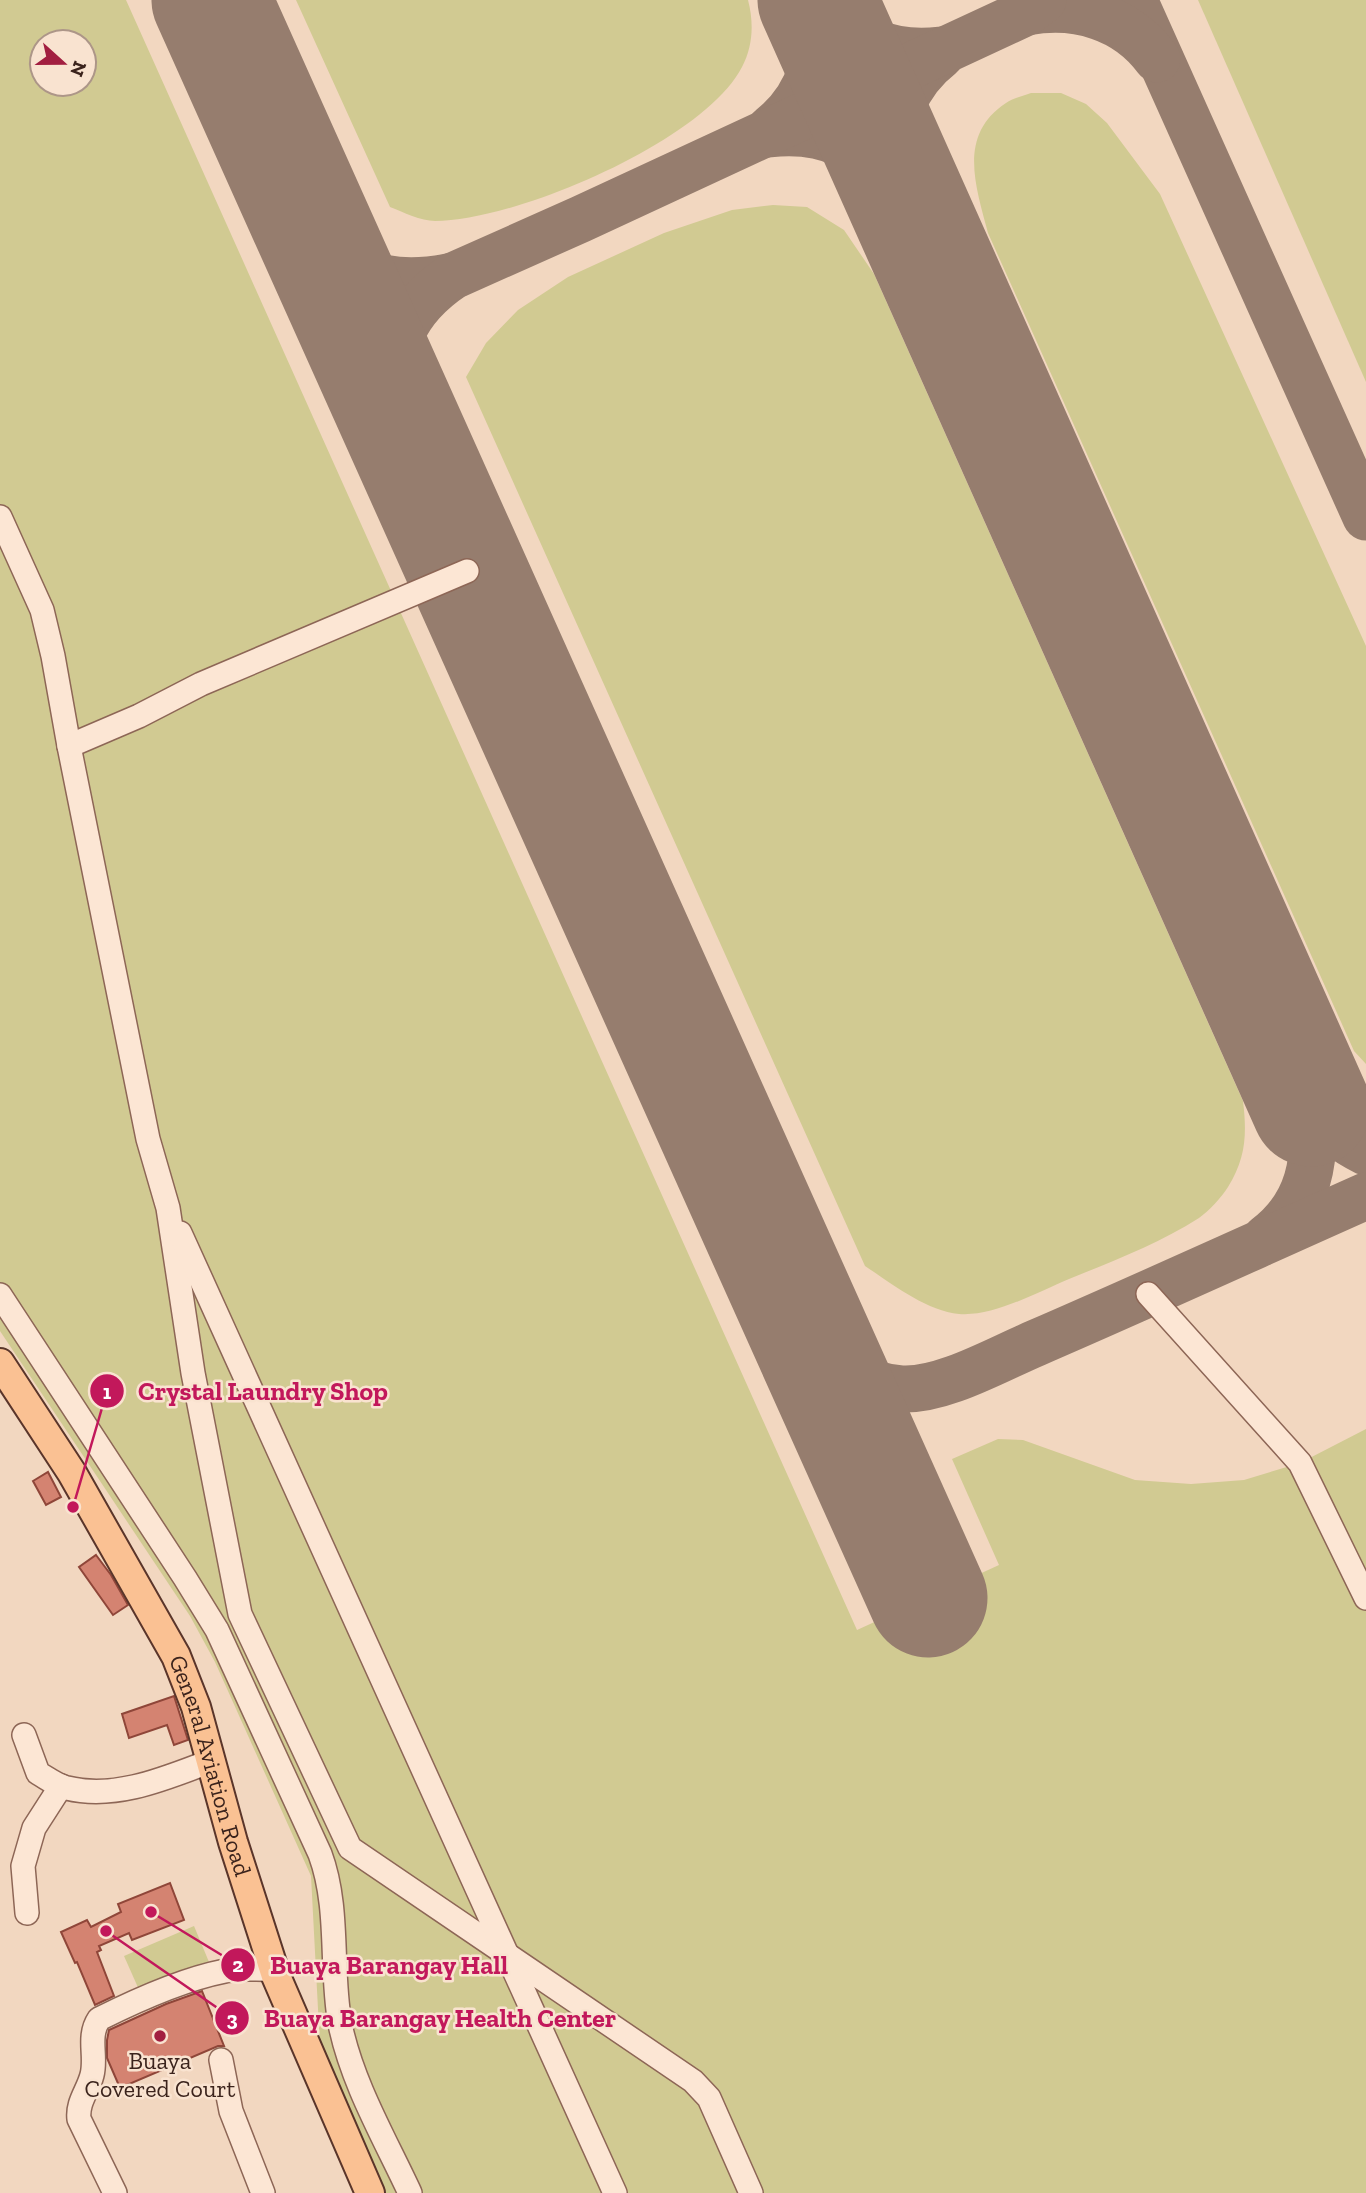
<svg xmlns="http://www.w3.org/2000/svg" width="1366" height="2193" font-family="'Zilla Slab',serif">
<rect width="100%" height="100%" fill="#f2d7c0"/>
<g fill="#d1ca92" fill-rule="evenodd">
<path d="M0,0h126l731,1630 142,-65 -47,-106 46,-20 25,1 112,40 56,4 53,-4 56,-17 66,-34v764h-980l-66,-146 -9,-171 -96,-214 -25,-46 -190,-285zM42,42h42v42h-42z"/>
<path d="M296,0h452c6,23 5,46 -6,67 -38,74 -226,154 -307,154 -14,0 -32,-9 -45,-14z"/>
<path d="M1198,0h168v382z"/>
<path d="M1031,93h30l25,11 21,19 53,71 206,452v418l-12,-13 -366,-818c-12,-46 -31,-98 18,-130 7,-5 17,-7 25,-10z"/>
<path d="M773,205l34,2 37,23 30,44 369,827c4,33 3,57 -15,86 -7,11 -19,24 -29,31 -41,26 -86,43 -130,61 -31,13 -76,38 -110,35 -33,-3 -68,-31 -94,-48l-399,-889 20,-34 32,-33 50,-33 96,-44 68,-23z"/>
<path d="M194,1926l15,36 -69,30 -16,-36z"/>
</g>
<g fill="none" stroke-linecap="round" stroke-linejoin="round">
<g stroke="#967d6e" stroke-width="47">
<path d="M819,0c27,40 75,56 122,50"/>
<path d="M1134,0l232,517"/>
<path d="M1027,12c49,-9 99,5 130,47"/>
<path d="M771,128c40,-31 52,-79 44,-128"/>
<path d="M769,134c59,-7 94,15 133,57"/>
<path d="M902,191c-2,-7 -6,-14 -7,-22 -9,-42 12,-88 46,-114"/>
<path d="M323,250c43,30 79,37 130,26"/>
<path d="M394,408c-8,-58 10,-99 59,-132l128,-57 446,-207 16,-12"/>
<path d="M1311,1107c15,20 32,34 55,45"/>
<path d="M1266,1238c44,-33 51,-79 45,-131"/>
<path d="M807,1328c23,31 54,59 95,61 41,2 96,-30 134,-46 111,-48 220,-98 330,-147"/>
</g>
<g stroke="#967d6e" stroke-width="119">
<path d="M211,0l717,1598"/>
<path d="M817,0l494,1107"/>
</g>
</g>
<g fill="#d48371" stroke="#8f4639" stroke-width="2">
<path d="M48,1472l13,25 -15,8 -13,-24z"/>
<path d="M96,1555l15,20 17,30 -15,10 -34,-48z"/>
<path d="M174,1696l14,44 -14,5 -7,-20 -38,13 -7,-24z"/>
<path d="M170,1883l14,37 -52,20 -3,-7 -30,13 2,4 -4,2 17,44 -19,9 -18,-43 -2,1 -14,-31 26,-12 4,7 30,-15 -3,-8z"/>
<path d="M202,1991l22,55h-6l-98,42 -13,-30v-18l2,-10 57,-26z"/>
</g>
<g fill="none" stroke-linecap="round" stroke-linejoin="round">
<defs>
<g id="minor">
<path d="M0,517l42,93 11,46 16,90 79,393 20,69 25,165 47,241 110,234 343,233 16,17 42,95"/>
<path d="M69,746l70,-30 62,-32 266,-113"/>
<path d="M180,1233l435,960"/>
<path d="M1148,1294l152,169 66,135"/>
<path d="M0,1295l185,283 32,52 103,224c20,54 10,114 20,170 12,59 45,115 70,169"/>
<path d="M24,1735l14,38c9,5 19,13 29,15 49,12 99,-10 144,-27"/>
<path d="M27,1913l-4,-47 11,-38 27,-42"/>
<path d="M221,2060l10,51 32,82"/>
<path d="M115,2193l-36,-74c-2,-17 9,-28 13,-44 5,-19 -5,-38 7,-56 38,-19 85,-40 126,-48 16,-4 33,-1 49,-2"/>
</g>
<g id="major">
<path id="s1" d="M0,1363l72,110 104,183 20,51 37,135 43,134 94,217"/>
</g>
</defs>
<use href="#minor" stroke="#8d6656" stroke-width="26"/>
<use href="#major" stroke="#5a352a" stroke-width="32"/>
<use href="#minor" stroke="#fce6d4" stroke-width="23"/>
<use href="#major" stroke="#fac193" stroke-width="28"/>
</g>
<circle fill="#a21f40" stroke="#f9e3d0" stroke-width="2.5" cx="160" cy="2036" r="7"/>
<g text-anchor="middle" stroke-width="5" stroke-linejoin="round" paint-order="stroke">
<g font-size="24" fill="#3b231c" stroke="#f9e3d0">
<text dy="8" stroke="none"><textPath href="#s1" startOffset="457">General Aviation Road</textPath></text>
</g>
<g font-size="24" fill="#3b231c" stroke="#f9e3d0">
<text x="160" y="2069">Buaya<tspan x="160" dy="28">Covered Court</tspan></text>
</g>
</g>
<path fill="none" stroke="#c2185b" stroke-width="2.5" d="M73 1507L107 1391M151 1912L238 1965M106 1931L232 2018"/>
<g fill="#c2185b" stroke="#f9e3d0" stroke-width="2.5">
<circle cx="73" cy="1507" r="7"/>
<circle cx="151" cy="1912" r="7"/>
<circle cx="106" cy="1931" r="7"/>
<circle cx="107" cy="1391" r="18"/>
<circle cx="238" cy="1965" r="18"/>
<circle cx="232" cy="2018" r="18"/>
</g>
<g font-size="21" text-anchor="middle" font-weight="bold" fill="#fff">
<text x="107" y="1399">1</text>
<text x="238" y="1972">2</text>
<text x="232" y="2026">3</text>
</g>
<g font-size="26" text-anchor="middle" font-weight="bold" fill="#c2185b" stroke="#f9e3d0" stroke-width="5" stroke-linejoin="round" paint-order="stroke">
<text x="263" y="1400">Crystal Laundry Shop</text>
<text x="389" y="1974">Buaya Barangay Hall</text>
<text x="440" y="2027">Buaya Barangay Health Center</text>
</g>
<g transform="translate(63 63) rotate(111)"><circle r="33" fill="#f9e3d0" stroke="#ad9688" stroke-width="2"/>
<path d="M0-5L12 26L0 18L-12 26Z" fill="#a21f40"/>
<text y="-10" font-size="19" font-weight="bold" text-anchor="middle" fill="#3b231c">N</text>
</g>
</svg>
